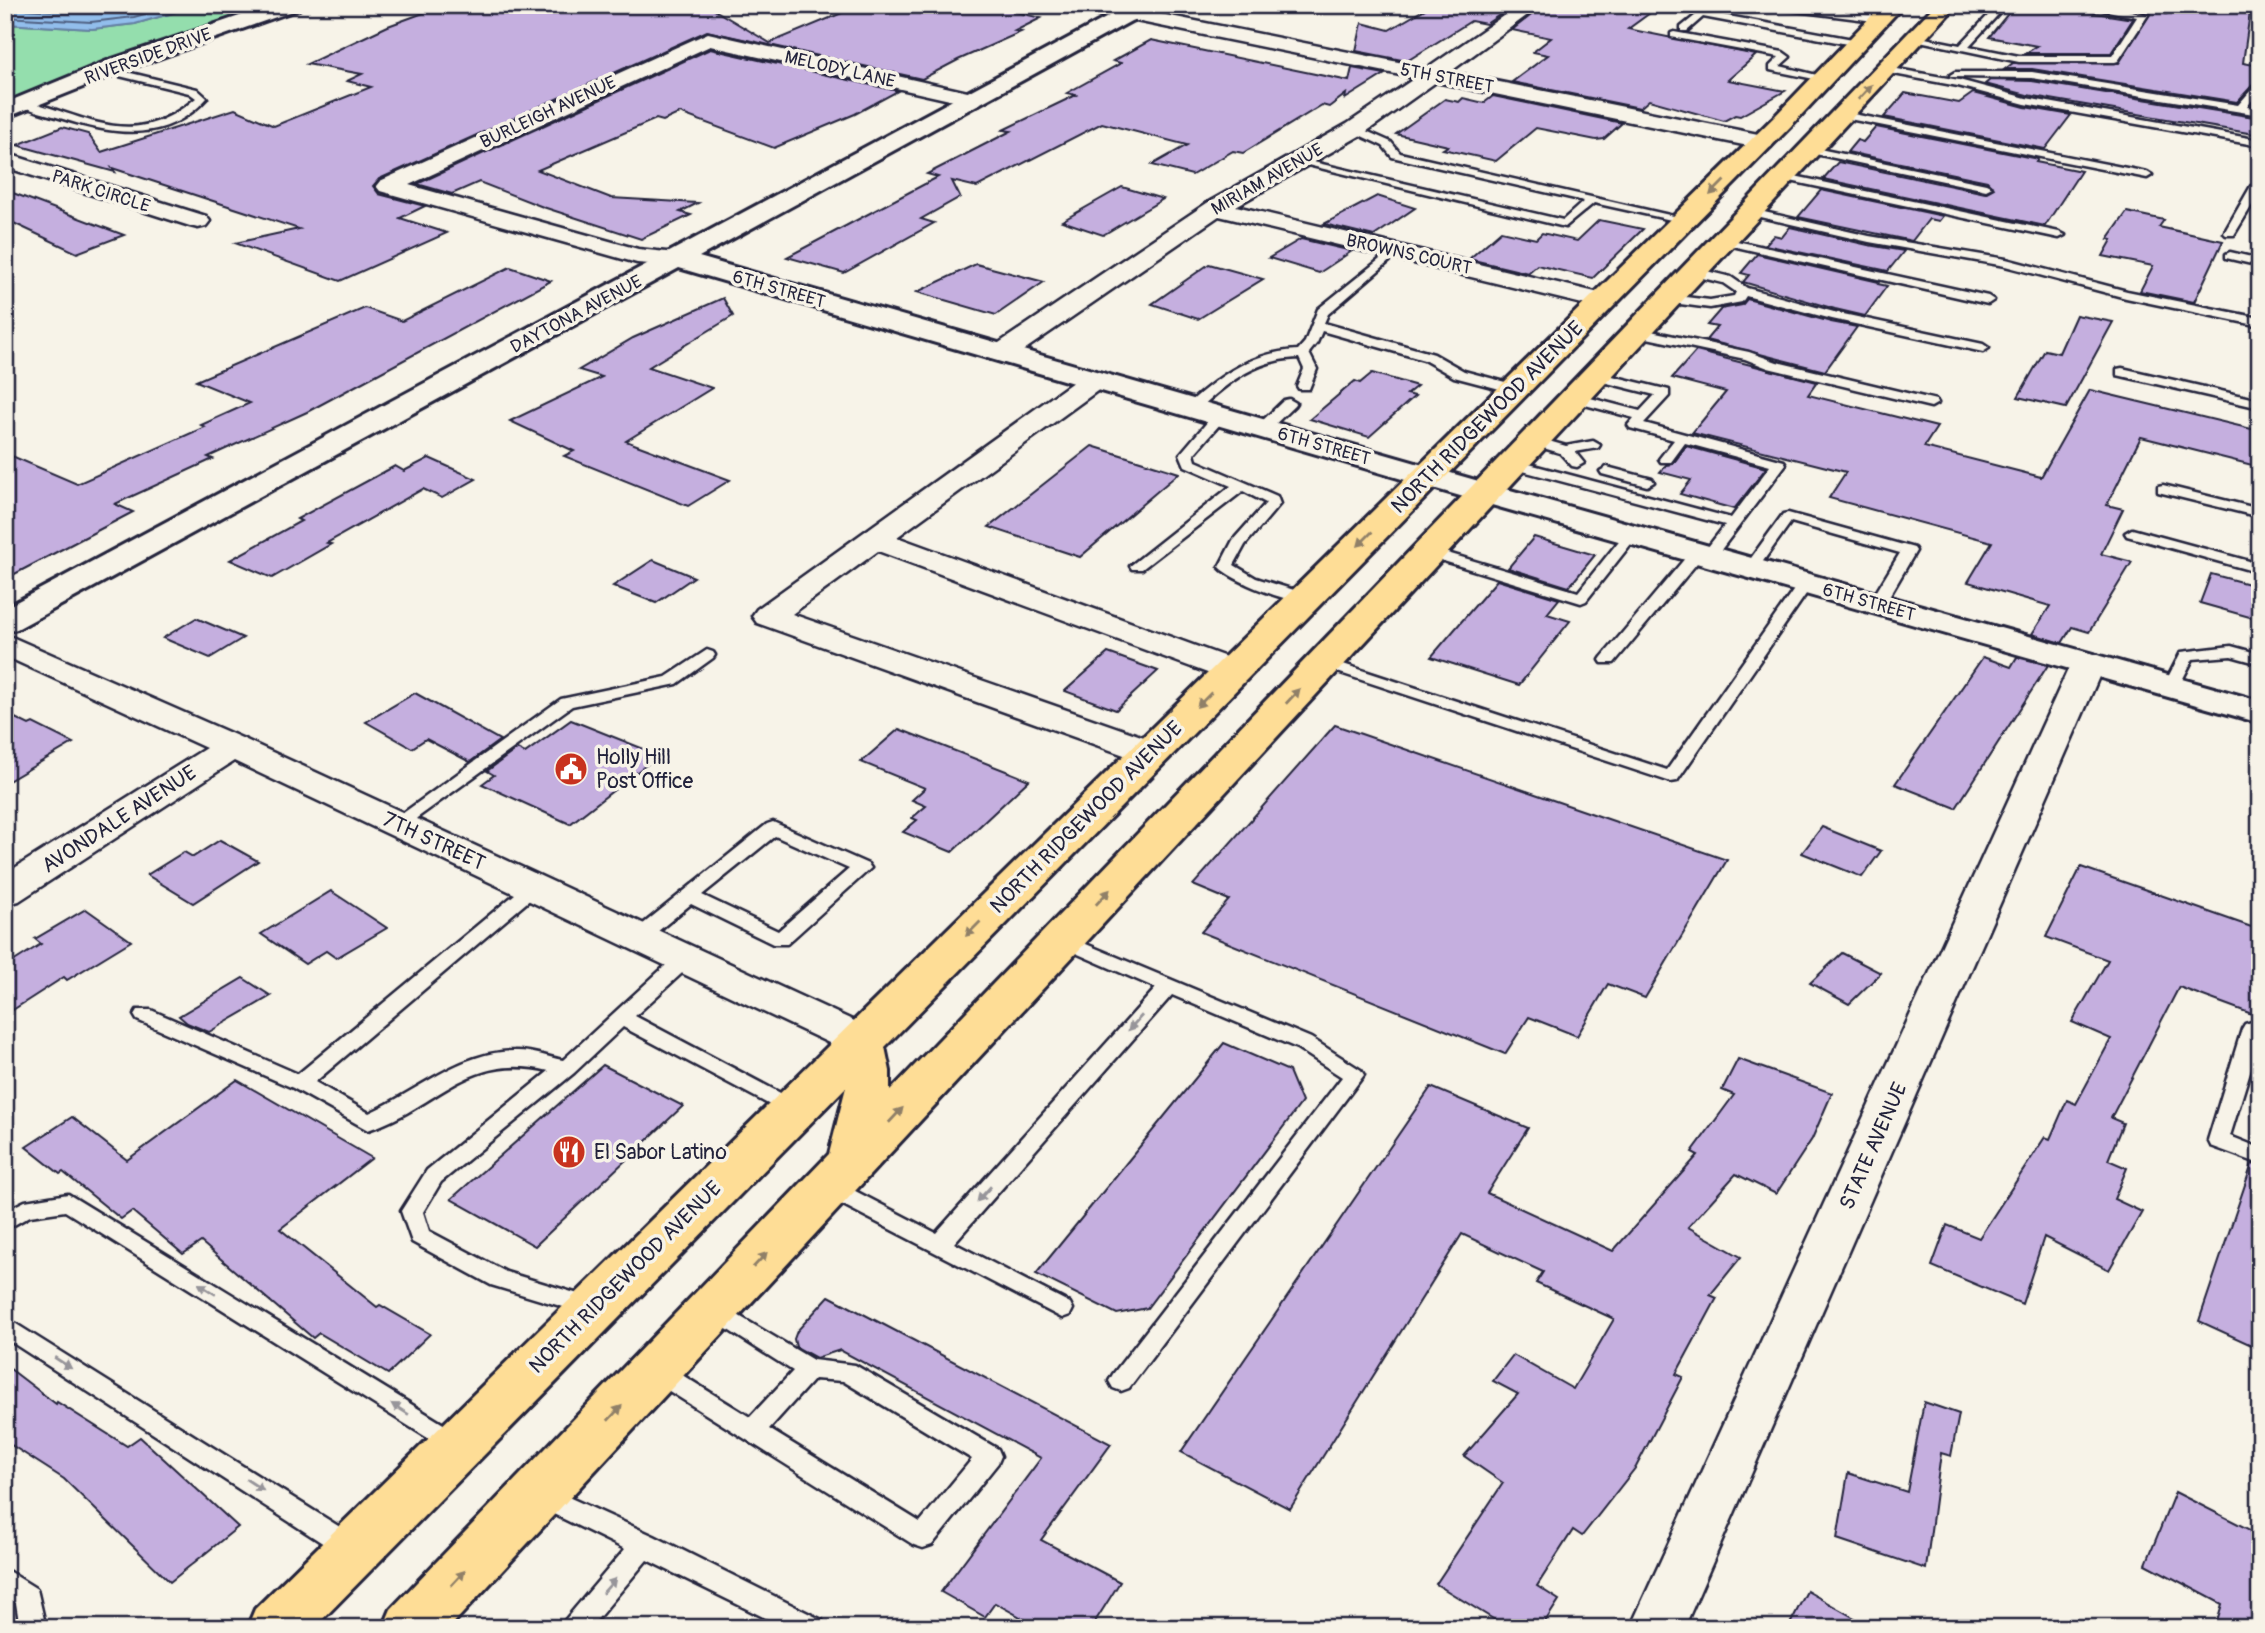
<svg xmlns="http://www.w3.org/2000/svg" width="2265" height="1633" font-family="Pangolin,sans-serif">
<rect width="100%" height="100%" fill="#f7f3e8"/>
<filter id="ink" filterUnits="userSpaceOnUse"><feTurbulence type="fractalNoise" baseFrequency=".0143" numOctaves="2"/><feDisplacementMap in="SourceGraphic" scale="14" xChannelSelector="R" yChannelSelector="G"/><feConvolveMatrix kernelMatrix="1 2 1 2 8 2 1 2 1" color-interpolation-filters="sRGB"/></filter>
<g filter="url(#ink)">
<path fill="#94dead" stroke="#5b8074" stroke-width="2" d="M200,5h75l-270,100v-81l87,5 43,-5z"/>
<path fill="#92beec" stroke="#6580a5" stroke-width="2" d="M5,5h195l-65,19 -43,5 -87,-5z"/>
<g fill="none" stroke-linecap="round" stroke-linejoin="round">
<g stroke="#4f6082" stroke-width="2">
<path d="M5,8l86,5 51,-8"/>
<path d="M5,17l86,5 43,-5 42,-12"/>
</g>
</g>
<g fill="#c5afdf" stroke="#22223b" stroke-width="2">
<path d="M445,5h261l64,38 91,-38h25l24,7 15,-7h61l55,13 -26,13 6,1 -63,28 -36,19 -215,-48 -328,148 -6,7 6,8 46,12 -25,12 47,15 -107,48 -105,-38 64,-14 -187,-61 3,4 -98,-27 45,-18 26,7 13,18 134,-43 39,17 97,-39 -24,-6 15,-7 -55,-10 81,-38z"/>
<path d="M1432,5h82l-28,19 -15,-3 -64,40 -51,-10 6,-28 27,7z"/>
<path d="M1544,5h117l-33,24 128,26 -28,25 57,11 -45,25 -5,-1 -11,6 -75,-21 -9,8 -128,-26 36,-27 -15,-3 18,-14 -39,-8z"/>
<path d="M2015,5h30l88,14 -22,34h-85l11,-7 -48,-9z"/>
<path d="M2123,5h39l-3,4 7,5 14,-9h71l-8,58 17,3v11l-23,25 -205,-33h-27l8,-6h106l31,-49z"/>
<path d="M1151,40l198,41 3,-13 33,6 -40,25 1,-5 -17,13 -7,-2 -79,48 -10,-2 -41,24 -40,-10 35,-20 -85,-22 -125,64 -25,-6 8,16 -39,22 13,4 -90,50 -57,-16 151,-80 -11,-3 84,-43 -8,-1 73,-35 -9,-2 54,-30 -8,-2z"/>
<path d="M710,49l188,42 -43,23 -81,34 -94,-35 -17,8 -7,-2 -118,51 73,28 87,5 -18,9 11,3 -50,24 -98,-32 -64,-25 -27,12 -35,-10z"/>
<path d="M1990,80l42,1 228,37v17l-233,-40 -42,-11z"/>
<path d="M1905,93l54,10 14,-10 52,14 46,8 -26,34 -161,-32z"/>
<path d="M1493,96l129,27 -18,16 -8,1 -60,-12 -40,33 -53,-12 5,-3 -52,-12 49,-35 14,3 4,-4 21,5z"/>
<path d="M1876,127l162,32 -2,3 45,9 -36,55 -222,-47 15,-17 147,31 9,-5 -7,-7 -140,-29 10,-12 6,2z"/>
<path d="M1122,187l41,12 -60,36 -41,-14z"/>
<path d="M5,190l119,45 -47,18 -72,-34z"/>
<path d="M1821,190l122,26 -4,5 -10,-2 -17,22 -114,-24z"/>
<path d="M1377,196l38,12 -41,28 -50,-12z"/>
<path d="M2127,212l37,8 -5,7 64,14 -29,61 -54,-11 13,-25 -50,-10 9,-16 -4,-1z"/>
<path d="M1599,220l44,9 -50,49 -56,-13 -9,8 -59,-14 32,-28 35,8 6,-6 35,8z"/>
<path d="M1790,227l78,18 36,6 -16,20 -123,-26 9,-10 8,2z"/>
<path d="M1301,239l51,12 -33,22 -50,-15z"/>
<path d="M1757,254l122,28 -1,2 9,2 -22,30 -30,-7 -92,-27 6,-7 -8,-2z"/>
<path d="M976,264l23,6 45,12 -48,33 -79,-23z"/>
<path d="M1209,264l54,15 -65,40 -46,-15z"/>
<path d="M510,267l41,14 -244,131 -99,45 5,2 -98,45 18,8 -128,67v-126l72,31 128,-57 -4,-2 49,-22 -54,-22 169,-73 37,13z"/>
<path d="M723,298l10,18 -84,51 63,21 -86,53 104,39 -42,26 -124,-50 10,-5 -64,-30 92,-44 -23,-7 54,-32z"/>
<path d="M1747,299l84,23 26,5 -32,44 -119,-31 11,-13 -10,-2 14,-16 21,-4z"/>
<path d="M2076,315l37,7 -47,86 -48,-11 27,-47 14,3z"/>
<path d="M1696,351l121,31 -9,13 129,32 -13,20 117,30 49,-87 170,41v36l-119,-30 -34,68 16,4 -22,45 31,8 -43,70 -17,-5 -10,16 -30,-9 18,-28 -82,-24 24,-40 -163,-44 17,-26 -154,-39 34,-41 -54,-14z"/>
<path d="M1372,373l45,13 -10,8 8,2 -46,41 -59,-18 45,-38 5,2z"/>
<path d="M1092,446l87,27 -99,84 -91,-30z"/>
<path d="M1686,446l80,22 -32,41 -54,-15 11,-14 -31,-8 6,-7 7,-1z"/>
<path d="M429,458l47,21 -34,19 -19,-9 -96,54 4,1 -59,34 -42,-18 71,-39 -4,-2 98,-53 9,5z"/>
<path d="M1534,537l61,18 -26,32 -61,-19z"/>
<path d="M653,560l41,17 -38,26 -43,-17z"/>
<path d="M2211,574l49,13v33l-60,-17z"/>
<path d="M1497,580l62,19 -12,15 23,7 -51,64 -88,-28z"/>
<path d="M196,618l47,20 -33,20 -47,-20z"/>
<path d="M1108,653l50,18 -42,39 -51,-19z"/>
<path d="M1983,657l28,10 6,-10 31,8 -92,143 -61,-24z"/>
<path d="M415,693l85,47 -30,22 -44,-23 -14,9 -46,-26z"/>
<path d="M5,713l24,12 4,-2 40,20 -68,40z"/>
<path d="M571,720l88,35 -89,69 -88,-40 12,-9 -7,-4 30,-22 8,4z"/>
<path d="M1335,725l392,135 -82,138 -37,-14 -31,52 -48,-19 -24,37 -304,-122 28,-32 -36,-15z"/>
<path d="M899,729l130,51 -77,72 -49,-20 14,-12 -5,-2 14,-12 -14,-6 13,-12 -64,-26z"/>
<path d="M1822,827l59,24 -19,26 -60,-24z"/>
<path d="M220,840l38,21 -65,42 -46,-28 37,-23 9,5z"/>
<path d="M2081,867l179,63v87l-81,-30 -68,131 12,5 -15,37 19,8 -13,31 28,13 -33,58 -65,-33 -22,67 -90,-38 15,-41 32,13 66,-101 5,2 17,-39 9,4 35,-65 -39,-17 36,-62 -62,-23z"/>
<path d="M331,891l56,37 -51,30 -10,-7 -21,13 -44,-30z"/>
<path d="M86,909l45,32 -64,39 -3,-3 -59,38v-48l36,-23 -6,-5z"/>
<path d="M1842,953l39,20 -32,31 -39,-21z"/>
<path d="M243,978l28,18 -62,36 -22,-9 -8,-7z"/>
<path d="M1224,1043l65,28 13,31 -155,206 -30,6 -81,-40z"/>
<path d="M1738,1059l94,34 -20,46 -36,55 -40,-20 -48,53 53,30 -31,38 7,3 -41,76 7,3 -47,90 -54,69 -9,-6 -36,56 22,14 -18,28h-33l-72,-44 67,-101 -39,-27 54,-62 -25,-13 20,-26 60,34 41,-70 -78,-36 7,-11 -81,-38 -172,275 -109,-57 250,-365 97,41 -41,65 126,58 85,-96 -6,-3 42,-57 -12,-5z"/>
<path d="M603,1065l80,41 -148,140 -84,-47z"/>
<path d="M237,1080l135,78 -92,71 97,78 3,-2 50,29 -42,40 -69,-41 -6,5 -112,-96 -18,12 -51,-43 -11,8 -58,-47 -3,2 -34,-27 46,-30 55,43z"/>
<path d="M2252,1164l8,2v183l-61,-28z"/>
<path d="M829,1296l282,148 -70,96 79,42 -29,46h-51l-45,-25 -10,14 -44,-25 100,-134 -201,-108 -24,8 -20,-11 -2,-8 3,-8z"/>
<path d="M5,1365l51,39 1,-2 70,44 13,-9 98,90 -68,55 -106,-103 -59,-38z"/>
<path d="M1924,1402l35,12 -8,42 -10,-3 -15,116 -89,-30 11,-66 59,19z"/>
<path d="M2175,1492l85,43v93h-45l7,-24 -76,-40z"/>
<path d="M1807,1591l65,37h-84z"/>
</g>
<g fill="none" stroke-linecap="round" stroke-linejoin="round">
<defs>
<g id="lane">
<path d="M1749,5h32l101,11 5,3 -5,3z"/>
<path d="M1998,5h9l-38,41 50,10h93l25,-39 -44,-9 -1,-3h15l41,10 -30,46 -3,1h-96l-109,-23 5,-3 45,9z"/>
<path d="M2072,5h13l-4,3z"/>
<path d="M2166,5h11l-10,7 -5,-3z"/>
<path d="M1701,11l157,29 5,3 -5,3 -155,-29 -16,14h-6v-4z"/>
<path d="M1674,32l109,20 7,5 -10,9 49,12 -5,3 -54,-11v-4l9,-9 -108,-20v-4z"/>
<path d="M106,67l91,22 10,9c-41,46 -94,37 -147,20 -13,-4 -30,-7 -41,-15l5,-3c68,18 110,51 172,-2l-7,-5 -86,-21v-4z"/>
<path d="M1886,67l73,13 67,18 234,42v6l-235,-42 -67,-18 -75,-14 -2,-2z"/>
<path d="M1955,72h77l206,33 22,-25v10l-13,17 13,2v6l-228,-37 -81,-1 -1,-2z"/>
<path d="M1843,112l304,60 5,3 -5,3 -308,-61v-4z"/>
<path d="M1355,126l36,16 9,11 291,67 -6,3 -91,-20 -29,24 -274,-66 5,-3 267,62 21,-19 -192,-44 -9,-11 -32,-15 -1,-2z"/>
<path d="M1810,147l176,37 6,3 -6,3 -180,-38v-4z"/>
<path d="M1785,174l274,58 6,3 -6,3 -278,-59v-4z"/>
<path d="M2251,186h9v6l-26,43h-8l-2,-2z"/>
<path d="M1751,209l118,27 137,23 121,32 133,27v8l-134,-28 -121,-32 -136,-24 -122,-28v-4z"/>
<path d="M1723,238l265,58 6,4 -6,4 -269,-61v-4z"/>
<path d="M1395,247l6,4 -2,2 -71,61 -4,9 110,31 30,17 56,15v6l-5,1 -61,-16 -30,-17 -102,-29 -5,12 -8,10 8,16 -8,20h-10l-2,-3 7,-17 -5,-11c-43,1 -72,25 -102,53h-10v-6c33,-30 65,-53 111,-55l7,-8 13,-33z"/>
<path d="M2230,252l30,7v7l-34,-8v-4z"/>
<path d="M1694,268l37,9 16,11 87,24 149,32 6,4 -6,4 -151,-33 -86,-23 -4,6 -32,6 -45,-6v-6l4,-1 41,5 24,-4 2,-4 -13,-9 -33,-8 -2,-3z"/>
<path d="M1637,328l112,24 28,10 159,38 2,3 -7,4 -163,-39 -23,-9 -112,-24v-6z"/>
<path d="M2122,368l138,32v8l-143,-33v-6z"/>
<path d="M1596,372l73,18v6l-25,27 140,38 2,3 -72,95 -5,1 -7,-3 -88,106h-12l-2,-3 2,-3 90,-107 5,-1 7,3 21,-27 -217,-58v-6h10l213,57 39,-52 -85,-23 -14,19h-10l-2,-3 15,-19 -44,-12 -2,-3 6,-7 -64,-17 -2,-3 7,-4 65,17 15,-16 -64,-16 -1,-3z"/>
<path d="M1289,399l7,4 -2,3 -26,25h-10v-6l26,-25z"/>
<path d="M1220,412l7,4 -33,38 2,7 81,35 3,8 -35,41 -11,20 22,13 54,17 3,3 -3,3c-17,5 -79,-21 -91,-34l14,-27 33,-37 -23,-12 -101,78h-10l-2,-3 101,-80 -46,-20 -5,-12 35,-41z"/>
<path d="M1535,437l31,9 27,-5 7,4 -2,3 -23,4 9,11 -7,4 -5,-1 -12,-13 -30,-9v-6z"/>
<path d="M1607,467l45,12 2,3 -7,4 -45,-12 -2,-3z"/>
<path d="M2163,485l97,24v8l-102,-25v-6z"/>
<path d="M1788,513l126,35 2,3 -31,53 -8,5 -8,-5 31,-51 -109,-31 -35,49h-10l-2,-3 2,-3 37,-51z"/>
<path d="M2132,529l128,35v9l-133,-37 -2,-3z"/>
<path d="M1631,531l7,4 -52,66 -5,2 -157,-48 -2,-3 7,-4 5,1 144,43 48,-60z"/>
<path d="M1805,579l8,5 -136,197 -6,1 -352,-116 -2,-3 2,-3h12l336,110 133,-189z"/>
<path d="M2231,646l29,8v10l-29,-8 -38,3 -16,31h-12l-2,-3 18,-35z"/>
<path d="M707,650l6,2 2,3 -2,3 -36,26 -105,22 -169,122 -6,2 -9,-6 173,-125 105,-22z"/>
<path d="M773,822l95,42 3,4 -84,76h-14l-82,-40 -45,37h-14l-2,-4 2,-4 135,-109zM775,836l74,33 -71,62 -76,-36z"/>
<path d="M533,882l9,6 -3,4 -224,190 54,31c48,-21 90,-61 145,-62 17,-1 33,6 49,9l115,-106h14l2,5 -2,5 -57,52 166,88 3,5 -3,5 -7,3 -7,-3 -164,-87 -49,46 -133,109 -18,30 6,19 77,41 92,28 3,6 -3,6 -8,3 -99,-30 -79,-43 -11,-31 26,-41 122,-99c-83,-20 -111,37 -181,59l-75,-42 -156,-68 -3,-5 3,-5h14l147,64 229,-190z"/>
<path d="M1062,934l249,104 50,32 3,5 -235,313 -8,3 -8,-3 -4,-7 4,-7 229,-297 -45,-29 -125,-53 -218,248 116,60 3,6 -3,6 -8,3 -242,-125 -3,-6 3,-6 8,-2 8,2 100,52 220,-245 -101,-44 -2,-4 2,-4z"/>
<path d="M2252,1022l8,2v15l-30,97 30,12v16l-49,-18 -3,-6 34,-111 3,-5z"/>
<path d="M68,1194l395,242 4,7 -4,7 -8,3 -8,-3 -382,-239 -35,5 -25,14v-19l20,-10z"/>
<path d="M714,1301l99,59 42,5 143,84 3,7 -3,7 -66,82 -9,3 -9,-3 -264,-166 -4,-7 4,-7 8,-3 8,3 84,52 43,-46 -87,-55 -3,-6 3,-6zM814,1379l29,2 129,78 -52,63 -151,-93z"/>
<path d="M5,1317l354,222 3,8 -3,8 -9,3 -9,-3 -336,-217z"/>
<path d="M542,1485l112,51 168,84 4,8h-40l-139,-68 -57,68h-29l4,-8 60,-71 -92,-45 -3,-8 3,-8z"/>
<path d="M5,1569l32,20 9,39h-26l-4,-25 -11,-8z"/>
</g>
<g id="street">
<path d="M1062,5l69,3 297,60 91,-63h22l-91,67 313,63 8,2 3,5 -3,5 -8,2 -327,-67 -73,52 -127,72 376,90 4,5 -4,5 -9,3 -384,-93 -208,143 -9,2 -9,-2 -4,-6 4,-6 214,-144 140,-79 68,-46 -284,-58 -60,-9z"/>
<path d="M708,33l264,60 8,1 3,5 -3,5 -8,1 -262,-59 -301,139 229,64 47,5 3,5 -3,5 -9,2 -39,-3 -257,-72 -4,-5 4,-5z"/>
<path d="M5,153l201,63 4,5 -4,5 -8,2 -8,-2 -185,-59z"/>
<path d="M1094,372l10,2 4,6 -4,6 -207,151 348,127 5,7 -5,7 -12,3 -12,-3 -343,-127 -86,63 372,130 5,8 -5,8 -13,3 -13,-3 -381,-137 -5,-7 5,-7 327,-235z"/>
<path d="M5,634l239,105 632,292 6,10 -6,10 -15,5 -15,-5 -612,-290 -215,140 -14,4v-31l201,-126 -201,-92z"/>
<path d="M2088,653l12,3 5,7 -421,965h-54l441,-965 5,-7z"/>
</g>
<g id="secondary">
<path d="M272,5h30l-3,4 -171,60 -123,49v-15l107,-44z"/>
<path d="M1130,5h26l-3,4 -454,248 797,229 764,215v22l-786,-223 -795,-232 -662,361 -12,3v-24z"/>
</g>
<path id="primary" d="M1882,5h22l-114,122 -905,920 5,24v20l1045,-1086h22l-1508,1623h-66l8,-19 438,-455 17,-67 -532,541h-67l8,-19 1519,-1492z"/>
</defs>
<use href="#lane" stroke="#22223b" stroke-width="5"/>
<use href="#street" stroke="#22223b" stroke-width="5"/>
<use href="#secondary" stroke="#22223b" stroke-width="6"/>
<use href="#primary" stroke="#22223b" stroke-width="6"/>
<use href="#lane" fill="#f7f3e8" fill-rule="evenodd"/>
<use href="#street" fill="#f7f3e8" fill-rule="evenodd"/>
<use href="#secondary" fill="#f7f3e8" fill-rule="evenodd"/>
<use href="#primary" fill="#fedd96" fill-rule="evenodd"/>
</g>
<defs><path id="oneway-solid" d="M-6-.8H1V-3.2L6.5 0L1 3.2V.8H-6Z" transform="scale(1.75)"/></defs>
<g fill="#908068">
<use href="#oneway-solid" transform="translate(1865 92) rotate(-47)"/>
<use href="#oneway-solid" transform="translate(1717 188) rotate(135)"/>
<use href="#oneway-solid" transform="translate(1365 539) rotate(135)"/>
<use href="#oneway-solid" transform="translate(1293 696) rotate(-47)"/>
<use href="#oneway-solid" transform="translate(1204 700) rotate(135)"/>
<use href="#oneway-solid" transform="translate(1103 897) rotate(-47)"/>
<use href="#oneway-solid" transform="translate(973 929) rotate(135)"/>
<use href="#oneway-solid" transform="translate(896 1115) rotate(-47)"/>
<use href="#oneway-solid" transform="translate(760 1260) rotate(-47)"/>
<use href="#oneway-solid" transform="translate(615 1413) rotate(-47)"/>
<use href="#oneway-solid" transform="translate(458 1578) rotate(-47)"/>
</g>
<g fill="#97959a">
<use href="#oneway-solid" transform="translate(1135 1023) rotate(132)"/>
<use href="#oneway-solid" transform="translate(984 1194) rotate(132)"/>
<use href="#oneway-solid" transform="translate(207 1289) rotate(-148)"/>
<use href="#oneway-solid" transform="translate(63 1363) rotate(33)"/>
<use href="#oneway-solid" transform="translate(400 1409) rotate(-148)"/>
<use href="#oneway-solid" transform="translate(255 1485) rotate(33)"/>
<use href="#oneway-solid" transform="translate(609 1586) rotate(-49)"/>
</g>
</g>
<defs>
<symbol id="civic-disc" viewBox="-11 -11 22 22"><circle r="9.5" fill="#c8321e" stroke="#f7f3e8"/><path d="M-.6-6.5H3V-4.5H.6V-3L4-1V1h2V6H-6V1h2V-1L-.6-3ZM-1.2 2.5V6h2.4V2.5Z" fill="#fff"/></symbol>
<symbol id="restaurant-disc" viewBox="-11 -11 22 22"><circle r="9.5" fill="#c8321e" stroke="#f7f3e8"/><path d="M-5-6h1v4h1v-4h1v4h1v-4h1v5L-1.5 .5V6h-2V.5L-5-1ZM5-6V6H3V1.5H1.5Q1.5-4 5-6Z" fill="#fff"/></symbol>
</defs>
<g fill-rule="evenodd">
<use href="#civic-disc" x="552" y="750" width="38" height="38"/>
<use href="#restaurant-disc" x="550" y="1133" width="38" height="38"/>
</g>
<g text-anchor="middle" stroke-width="7" stroke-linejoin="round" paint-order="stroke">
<g font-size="18" fill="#22223b" stroke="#f7f3e8">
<text transform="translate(148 56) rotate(-20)" y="6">RIVERSIDE DRIVE</text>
<text transform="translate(840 69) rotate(13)" y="6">MELODY LANE</text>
<text transform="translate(1447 78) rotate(11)" y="6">5TH STREET</text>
<text transform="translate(548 112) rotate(-25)" y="6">BURLEIGH AVENUE</text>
<text transform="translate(1267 179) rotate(-30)" y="6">MIRIAM AVENUE</text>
<text transform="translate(101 191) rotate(18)" y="6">PARK CIRCLE</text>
<text transform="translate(1409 254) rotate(13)" y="6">BROWNS COURT</text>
<text transform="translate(779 289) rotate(16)" y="6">6TH STREET</text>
<text transform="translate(576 314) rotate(-28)" y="6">DAYTONA AVENUE</text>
<text transform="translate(1324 446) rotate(16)" y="6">6TH STREET</text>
<text transform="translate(1869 602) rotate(16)" y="6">6TH STREET</text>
</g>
<g font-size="21" fill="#22223b" stroke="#f7f3e8">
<text transform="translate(1487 417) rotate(-45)" y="7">NORTH RIDGEWOOD AVENUE</text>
<text transform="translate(1086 817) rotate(-45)" y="7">NORTH RIDGEWOOD AVENUE</text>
<text transform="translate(119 819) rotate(-33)" y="7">AVONDALE AVENUE</text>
<text transform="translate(434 841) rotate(25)" y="7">7TH STREET</text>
<text transform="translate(1873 1146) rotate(-66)" y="7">STATE AVENUE</text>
<text transform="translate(625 1277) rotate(-45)" y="7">NORTH RIDGEWOOD AVENUE</text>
</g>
<g font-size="21" fill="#22223b" stroke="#f7f3e8" text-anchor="start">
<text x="596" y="764">Holly Hill<tspan x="596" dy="24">Post Office</tspan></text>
<text x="594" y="1159">El Sabor Latino</text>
</g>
</g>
<rect width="2265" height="1633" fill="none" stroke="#f7f3e8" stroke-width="28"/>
<rect x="14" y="14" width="2237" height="1605" fill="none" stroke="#22223b" stroke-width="2.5" filter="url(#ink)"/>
</svg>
